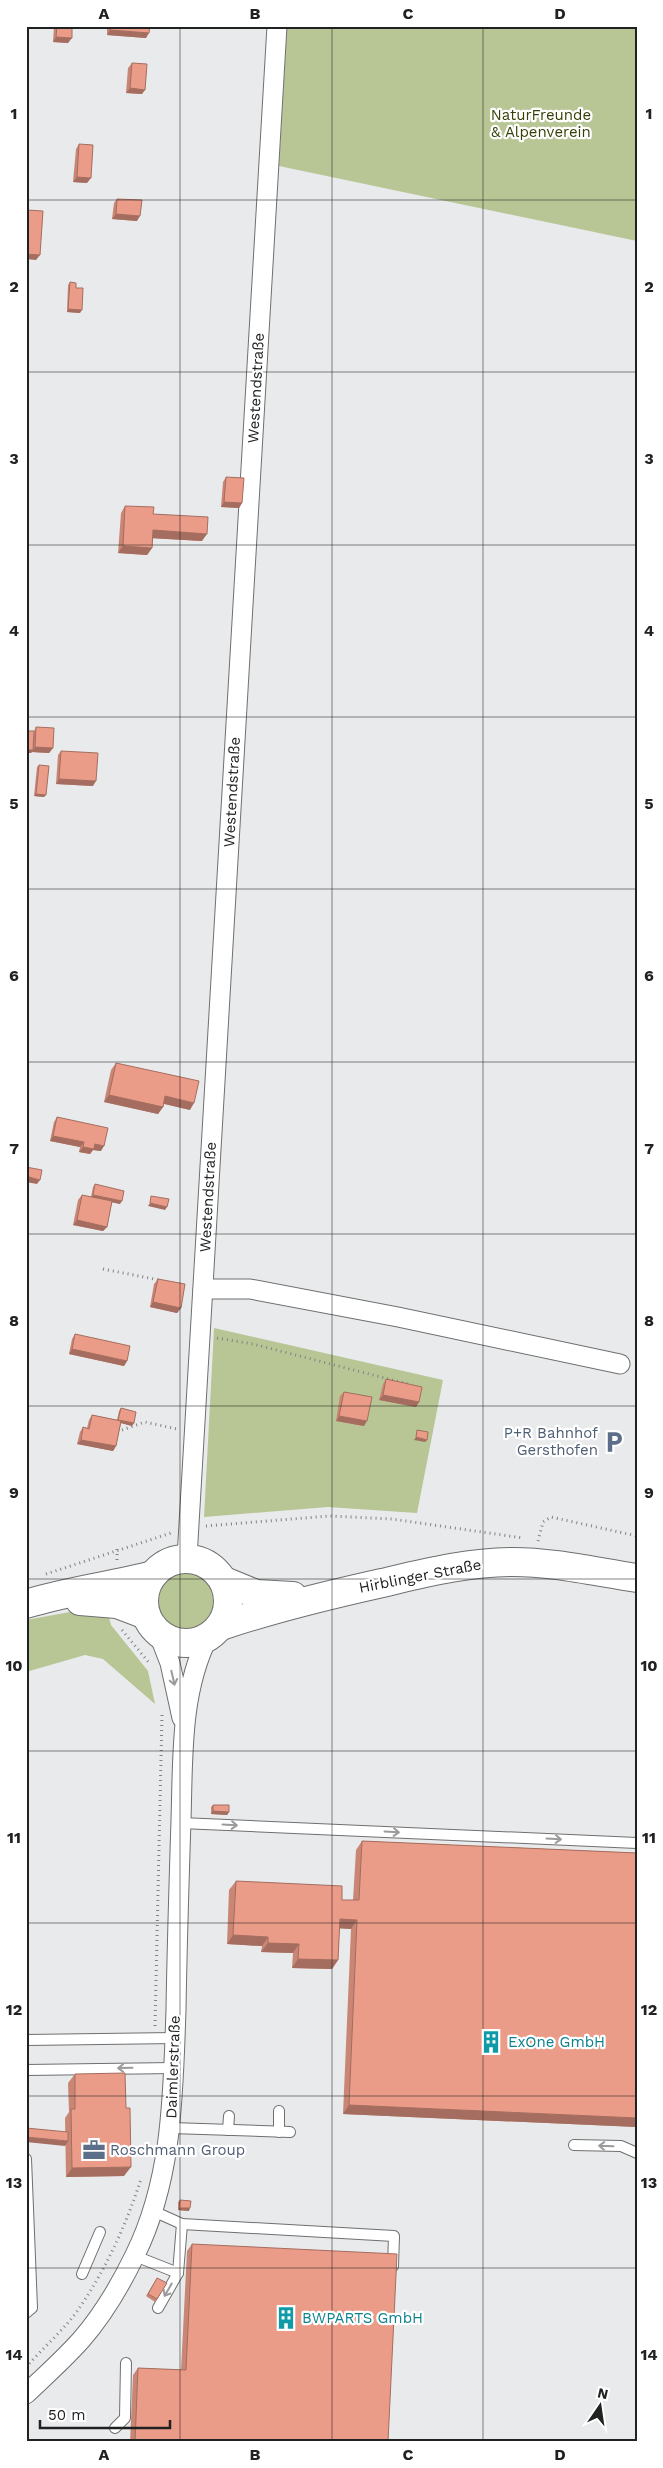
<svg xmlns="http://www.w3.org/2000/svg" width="663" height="2468" font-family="'Work Sans',sans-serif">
<rect width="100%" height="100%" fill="#e9eaec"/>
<g fill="#b8c696">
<path d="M287,26h350v215l-358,-75z"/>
<path d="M214,1328l229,52 -26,133 -89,-6 -124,10z"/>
<circle cx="187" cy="1601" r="32"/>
<path d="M70,1612l38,1 3,12 37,46 7,33 -52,-45 -18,-4 -59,17v-52z"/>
</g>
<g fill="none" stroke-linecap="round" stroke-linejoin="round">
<defs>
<g id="lane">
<path d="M181,1823l456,20"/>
<path d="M26,2040l149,-2"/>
<path d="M26,2070l148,-2"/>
<path d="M171,2128l119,4"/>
<path d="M228,2130l1,-14"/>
<path d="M279,2132v-21"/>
<path d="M574,2145l47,1 16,7"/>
<path d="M26,2159l6,149 -6,5"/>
<path d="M153,2211l29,13 212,12 -1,30"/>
<path d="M135,2256l43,17"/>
<path d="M82,2274l18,-42"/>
<path d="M158,2308l20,-35 4,-49"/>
<path d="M115,2428l10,-10 1,-55"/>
</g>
<g id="street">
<path d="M203,1289h47l148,28 222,47"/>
<path d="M187,1558l90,-1532"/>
<path d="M158,1632l12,31 12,55"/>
<path d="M26,2394c19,-18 38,-35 55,-54 21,-24 40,-56 54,-85 38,-77 38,-162 41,-245 1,-64 3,-127 5,-190 2,-62 -1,-127 27,-183"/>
</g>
<g id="secondary">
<circle cx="186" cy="1601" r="42"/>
<path d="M224,1581l32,13 37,2"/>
<path d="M80,1601l37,3 29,11"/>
<path d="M26,1604c42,-13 85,-18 127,-29"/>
<path d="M221,1626c53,-18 107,-31 161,-43 43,-10 86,-21 131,-21 41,0 83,10 124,16"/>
</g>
</defs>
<use href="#lane" stroke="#6e6f70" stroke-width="12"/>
<use href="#street" stroke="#6e6f70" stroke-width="21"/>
<use href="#secondary" stroke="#6e6f70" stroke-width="30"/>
<g stroke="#818283" stroke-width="3" stroke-dasharray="1 4" stroke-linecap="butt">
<path d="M103,1269l56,11"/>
<path d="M217,1338l36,6 155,40"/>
<path d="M122,1430l23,-8 32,7"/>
<path d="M206,1526l123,-10 63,3 131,19"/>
<path d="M538,1541l5,-19 8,-5 86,19"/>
<path d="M117,1549v12"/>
<path d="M46,1574l125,-41"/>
<path d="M122,1630l28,34"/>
<path d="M155,2026l7,-311"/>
<path d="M26,2367c16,-18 42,-41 54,-60 27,-40 46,-82 61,-128"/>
</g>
<use href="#lane" stroke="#fff" stroke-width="10"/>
<use href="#street" stroke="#fff" stroke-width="19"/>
<use href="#secondary" stroke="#fff" stroke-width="28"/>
</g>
<g fill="#ca8675">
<path d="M54,26h18l-4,17 -15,-1z"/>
<path d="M107,26h43l-4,12 -39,-3z"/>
<path d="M132,63l10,31 -16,-1 2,-25z"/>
<path d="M79,144l8,39 -14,-1 3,-33z"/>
<path d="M117,199l20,22 -25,-2 2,-16z"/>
<path d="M70,282l6,6 4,25 -13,-1 1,-27z"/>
<path d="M226,477l16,26 -3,5 -18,-1 2,-25z"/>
<path d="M125,506l28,8 49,27 -49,-3 -1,10 -5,7 -29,-2 3,-40z"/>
<path d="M36,727l17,21 -4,5 -17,-1 -1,1 3,-22z"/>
<path d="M61,751l32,35 -37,-2 2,-29z"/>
<path d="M39,765l5,32 -10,-1 3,-29z"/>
<path d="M116,1063l74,47 -26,-6 -1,3 -5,7 -54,-12 7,-32z"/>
<path d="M57,1117l44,34 -8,-1 -3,4 -11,-2 1,-5 -30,-6 4,-19z"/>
<path d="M95,1184l25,20 -8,-2 -5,25 -4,4 -30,-6 5,-25 4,-5 9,2 2,-10z"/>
<path d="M158,1279l23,29 -4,5 -27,-6 4,-23z"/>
<path d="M75,1334l52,27 -3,5 -55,-12 3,-15z"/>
<path d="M386,1379l33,23 -3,5 -37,-7 4,-16z"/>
<path d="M344,1392l20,34 -28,-5 4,-25z"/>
<path d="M121,1408l13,15 -2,3 -11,-3 -5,23 -3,5 -36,-7 3,-12 3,-5 4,1 2,-8 3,-5 25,5 2,-9z"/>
<path d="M213,1805l16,7 -2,3 -16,-1v-7z"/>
<path d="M362,1841l275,12v274l-294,-13 8,-185 -12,-1 -1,32 -6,9 -40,-1 1,-15 -32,-1 1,-6 -35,-2 2,-54 7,-9 106,19h11l3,-50z"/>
<path d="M75,2074l49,102 -58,1 -1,-59 4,-6 -1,-29z"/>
<path d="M180,2200l9,11 -11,-1v-8z"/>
<path d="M192,2244l196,198h-258l3,-67 5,-7 43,2 6,-119z"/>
<path d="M157,2278l10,5 -12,19 -9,-6z"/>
</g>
<g fill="#a46d5f">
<path d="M110,30l39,3 -3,5 -39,-3z"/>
<path d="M56,37l16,1 -4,5 -15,-1z"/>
<path d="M130,88l15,2 -3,4 -16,-1z"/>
<path d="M77,177l14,1 -4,5 -14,-1z"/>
<path d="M116,214l24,2 -3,5 -25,-2z"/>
<path d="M26,254l14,1 -4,5 -10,-1z"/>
<path d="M68,309l14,1 -2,3 -13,-1z"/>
<path d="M224,502l18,1 -3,5 -18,-1z"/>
<path d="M153,530l54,4 -5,7 -54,-3z"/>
<path d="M123,546l29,2 -5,7 -29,-2z"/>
<path d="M35,747l18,1 -4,5 -17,-1z"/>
<path d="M26,750h7l-2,3h-5z"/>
<path d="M59,779l37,2 -3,5 -37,-2z"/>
<path d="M36,794l10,1 -2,2 -10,-1z"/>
<path d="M109,1095l54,12 -5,7 -54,-12z"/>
<path d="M165,1096l29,7 -4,7 -29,-7z"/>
<path d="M53,1136l31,6 -4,5 -30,-6z"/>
<path d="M95,1144l9,2 -3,5 -8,-1 -3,4 -11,-2 4,-5z"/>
<path d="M29,1177l11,3 -3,4 -11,-2z"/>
<path d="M93,1195l29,6 -2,3 -29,-6z"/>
<path d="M150,1203l17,4 -2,3 -17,-4z"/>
<path d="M77,1220l30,7 -4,4 -30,-6z"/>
<path d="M153,1302l28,6 -4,5 -27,-6z"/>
<path d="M72,1349l55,12 -3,5 -55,-12z"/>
<path d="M383,1395l36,7 -3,5 -37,-7z"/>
<path d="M339,1416l28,5 -3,5 -28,-5z"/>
<path d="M118,1420l16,3 -2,3 -15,-4z"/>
<path d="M416,1437l11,3 -2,2 -11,-2z"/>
<path d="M81,1440l35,6 -3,5 -36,-7z"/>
<path d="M213,1811l16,1 -2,3 -16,-1z"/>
<path d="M340,1919l17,1 -6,9 -18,-1z"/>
<path d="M233,1935l35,2 -6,9 -35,-2z"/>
<path d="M268,1943l31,1 -6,9 -32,-1z"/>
<path d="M298,1959l40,1 -6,9 -40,-1z"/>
<path d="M349,2105l288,13v9l-294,-13z"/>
<path d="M26,2137l42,4 -3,5 -39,-4z"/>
<path d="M131,2167l-7,9 -58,1 6,-9z"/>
<path d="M179,2208h11l-1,3 -11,-1z"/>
</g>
<g fill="#eb9c88" stroke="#a46d5f">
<path d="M57,26h15v12l-16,-1z"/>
<path d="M110,26h40l-1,7 -39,-3z"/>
<path d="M132,63l15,1 -2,26 -15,-2z"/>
<path d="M79,144l14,1 -2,33 -14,-1z"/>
<path d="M117,199l25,1 -2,16 -24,-2z"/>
<path d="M27,210l16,1 -3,44 -14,-1z"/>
<path d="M70,282l6,1v5h7l-1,22 -14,-1z"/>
<path d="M226,477l18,1 -2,25 -18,-1z"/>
<path d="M125,506l29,1 -1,7 55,3 -1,17 -54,-4 -1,18 -29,-2z"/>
<path d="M36,727l18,1 -1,20 -18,-1z"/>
<path d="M26,731h8l-1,19h-7z"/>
<path d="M61,751l37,2 -2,28 -37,-2z"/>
<path d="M39,765l10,1 -3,29 -10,-1z"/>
<path d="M116,1063l83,18 -5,22 -29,-7 -2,11 -54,-12z"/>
<path d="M57,1117l51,11 -4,18 -9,-2 -1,5 -11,-2 1,-5 -31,-6z"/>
<path d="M26,1167l16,3 -2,10 -11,-3 -1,7h-2z"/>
<path d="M95,1184l29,7 -2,10 -29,-6z"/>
<path d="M82,1195l30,6 -5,26 -30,-7z"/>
<path d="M151,1196l18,3 -2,8 -17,-4z"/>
<path d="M158,1279l27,5 -4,24 -28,-6z"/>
<path d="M75,1334l55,12 -3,15 -55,-12z"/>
<path d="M386,1379l36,8 -3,15 -36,-7z"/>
<path d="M344,1392l28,5 -5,24 -28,-5z"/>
<path d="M121,1408l15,4 -2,11 -16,-3z"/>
<path d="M92,1415l29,6 -5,25 -35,-6 2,-13 6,2z"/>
<path d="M417,1430l11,2 -1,8 -11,-3z"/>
<path d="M213,1805h16v7l-16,-1z"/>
<path d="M362,1841l275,12v265l-288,-13 8,-185 -17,-1 -2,41 -40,-1 1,-15 -31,-1v-6l-35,-2 3,-54 106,5v14h17z"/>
<path d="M125,2073l1,35h4l1,59 -59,1 -1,-59h4v-35z"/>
<path d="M26,2128l42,4v9l-42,-4z"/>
<path d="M180,2200l11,1 -1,7h-11z"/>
<path d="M192,2244l205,10 -9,188h-253l3,-74 48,2z"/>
<path d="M157,2278l10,5 -10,16 -9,-5z"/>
</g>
<defs><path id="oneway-shaft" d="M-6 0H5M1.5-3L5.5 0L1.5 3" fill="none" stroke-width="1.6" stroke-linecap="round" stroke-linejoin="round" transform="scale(1.25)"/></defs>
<g stroke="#9b9b9b">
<use href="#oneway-shaft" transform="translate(173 1678) rotate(77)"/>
<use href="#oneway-shaft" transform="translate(230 1825) rotate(3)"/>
<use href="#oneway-shaft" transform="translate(392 1832) rotate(3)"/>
<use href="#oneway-shaft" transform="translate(554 1839) rotate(3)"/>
<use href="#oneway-shaft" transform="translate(125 2068) rotate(179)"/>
<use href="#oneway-shaft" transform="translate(606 2146) rotate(-178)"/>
<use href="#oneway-shaft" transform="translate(168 2290) rotate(120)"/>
</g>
<path fill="none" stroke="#202121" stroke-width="1" stroke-opacity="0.55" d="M180,26v2416M332,26v2416M483,26v2416M26,200h611M26,372h611M26,545h611M26,717h611M26,889h611M26,1062h611M26,1234h611M26,1406h611M26,1579h611M26,1751h611M26,1923h611M26,2096h611M26,2268h611"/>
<defs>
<symbol id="parking-bare" viewBox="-9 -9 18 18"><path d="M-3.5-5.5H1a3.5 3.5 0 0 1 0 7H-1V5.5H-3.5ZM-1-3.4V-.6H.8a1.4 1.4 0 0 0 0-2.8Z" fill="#5c6f8a" stroke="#fff" stroke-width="2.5" paint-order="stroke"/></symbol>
<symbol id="building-bare" viewBox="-9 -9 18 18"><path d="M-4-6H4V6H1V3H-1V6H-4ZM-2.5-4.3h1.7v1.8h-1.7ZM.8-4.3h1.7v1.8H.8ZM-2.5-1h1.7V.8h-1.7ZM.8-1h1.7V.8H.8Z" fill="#0f9aa8" stroke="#fff" stroke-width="2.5" paint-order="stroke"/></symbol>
<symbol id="office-bare" viewBox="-9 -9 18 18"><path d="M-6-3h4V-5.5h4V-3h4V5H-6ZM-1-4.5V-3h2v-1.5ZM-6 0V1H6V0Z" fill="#5c6f8a" stroke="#fff" stroke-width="2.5" paint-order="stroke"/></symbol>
</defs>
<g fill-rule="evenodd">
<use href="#parking-bare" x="598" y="1426" width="32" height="32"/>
<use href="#building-bare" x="475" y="2026" width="32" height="32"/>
<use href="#office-bare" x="78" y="2134" width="32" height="32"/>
<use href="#building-bare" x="270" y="2302" width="32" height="32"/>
</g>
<g text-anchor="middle" stroke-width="4.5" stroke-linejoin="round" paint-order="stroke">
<g font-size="15" fill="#354108" stroke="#fff">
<text x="541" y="120">NaturFreunde<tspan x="541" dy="17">&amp; Alpenverein</tspan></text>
</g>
<g font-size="15" fill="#202121" stroke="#fff">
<text transform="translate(256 388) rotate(-87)" y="5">Westendstraße</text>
<text transform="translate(232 792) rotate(-87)" y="5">Westendstraße</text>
<text transform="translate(208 1197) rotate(-87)" y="5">Westendstraße</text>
<text transform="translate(420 1576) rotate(-11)" y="5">Hirblinger Straße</text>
<text transform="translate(173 2067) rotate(-88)" y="5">Daimlerstraße</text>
</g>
<g font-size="15" fill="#4e5e75" stroke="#fff" text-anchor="end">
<text x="598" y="1438">P+R Bahnhof<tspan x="598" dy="17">Gersthofen</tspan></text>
<text x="110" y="2155" text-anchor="start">Roschmann Group</text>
</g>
<g font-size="15" fill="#0d838f" stroke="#fff" text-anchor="start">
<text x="508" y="2047">ExOne GmbH</text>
<text x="302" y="2323">BWPARTS GmbH</text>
</g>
</g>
<rect width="663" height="2468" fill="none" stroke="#ffffff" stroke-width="55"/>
<g transform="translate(600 2406) rotate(13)" stroke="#ffffff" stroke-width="4" paint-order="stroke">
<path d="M0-4L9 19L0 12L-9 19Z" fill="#202121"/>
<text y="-8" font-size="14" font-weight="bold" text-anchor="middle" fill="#202121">N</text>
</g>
<path d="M40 2420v8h130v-8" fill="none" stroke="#202121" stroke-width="2.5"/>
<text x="48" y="2420" font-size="15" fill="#202121" stroke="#ffffff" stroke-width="4" paint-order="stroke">50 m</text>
<rect x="28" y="28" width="608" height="2412" fill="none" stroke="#202121" stroke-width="2"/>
<g font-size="16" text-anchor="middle" font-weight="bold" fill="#202121">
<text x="104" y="19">A</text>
<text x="255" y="19">B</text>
<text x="408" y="19">C</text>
<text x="560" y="19">D</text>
<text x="14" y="119">1</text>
<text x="649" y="119">1</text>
<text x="14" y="292">2</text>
<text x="649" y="292">2</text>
<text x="14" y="464">3</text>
<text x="649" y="464">3</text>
<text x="14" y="636">4</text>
<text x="649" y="636">4</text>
<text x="14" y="809">5</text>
<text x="649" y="809">5</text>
<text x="14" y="981">6</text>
<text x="649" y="981">6</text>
<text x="14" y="1154">7</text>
<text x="649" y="1154">7</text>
<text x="14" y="1326">8</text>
<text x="649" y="1326">8</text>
<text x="14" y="1498">9</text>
<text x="649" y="1498">9</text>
<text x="14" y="1671">10</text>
<text x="649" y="1671">10</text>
<text x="14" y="1843">11</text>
<text x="649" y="1843">11</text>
<text x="14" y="2015">12</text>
<text x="649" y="2015">12</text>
<text x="14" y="2188">13</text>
<text x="649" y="2188">13</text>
<text x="14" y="2360">14</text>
<text x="649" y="2360">14</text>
<text x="104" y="2460">A</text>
<text x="255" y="2460">B</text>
<text x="408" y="2460">C</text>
<text x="560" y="2460">D</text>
</g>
</svg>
